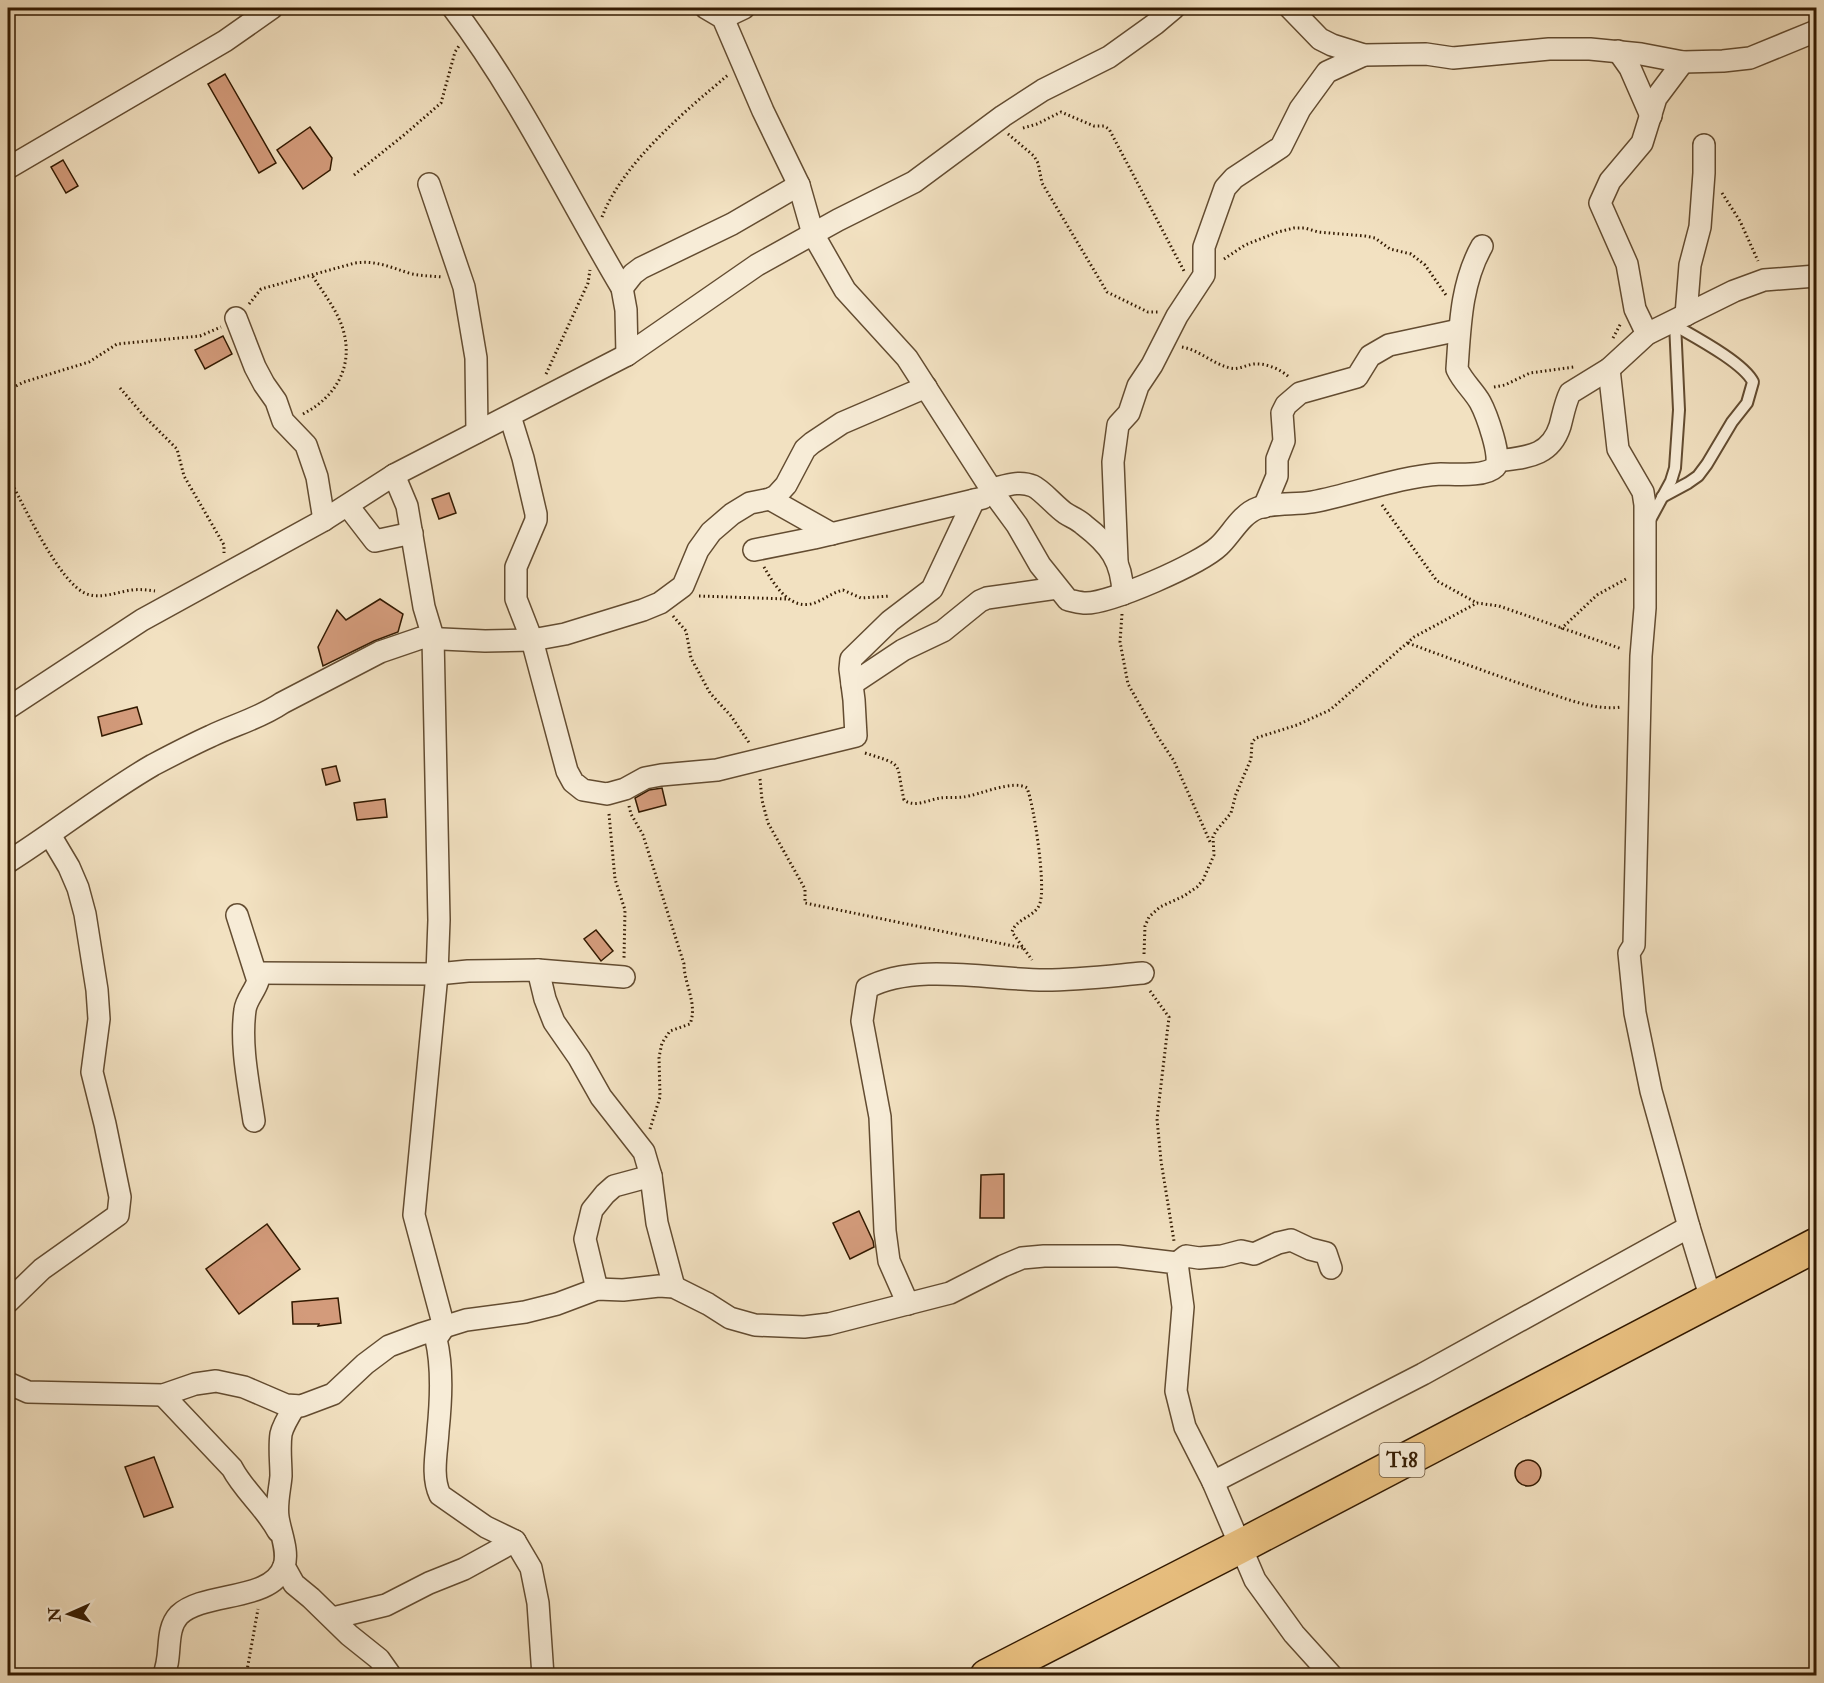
<svg xmlns="http://www.w3.org/2000/svg" width="1824" height="1683" font-family="'IM FELL Double Pica',serif">
<rect width="100%" height="100%" fill="#f2e1c1"/>
<filter id="stains"><feTurbulence type="fractalNoise" baseFrequency=".00333" numOctaves="4"/><feColorMatrix values="0 0 0 0 .2 0 0 0 0 .09 0 0 0 0 .02 0 0 0 .5 -.17"/></filter>
<radialGradient id="worn" r=".72"><stop offset=".6" stop-color="#630" stop-opacity="0"/><stop offset="1" stop-color="#630" stop-opacity=".3"/></radialGradient>
<g fill="#d39b7b" stroke="#331a01" stroke-width="1.5">
<path d="M225,74l51,89 -17,10 -51,-89z"/>
<path d="M310,127l22,31 -2,12 -27,19 -26,-39z"/>
<path d="M63,160l15,26 -12,7 -15,-26z"/>
<path d="M223,336l9,18 -27,15 -10,-19z"/>
<path d="M449,493l7,20 -17,6 -7,-20z"/>
<path d="M380,599l23,15 -5,18 -24,9 -51,25 -5,-19 19,-37 9,10z"/>
<path d="M137,707l5,17 -40,12 -4,-19z"/>
<path d="M336,766l4,15 -14,4 -4,-16z"/>
<path d="M662,788l4,17 -27,7 -4,-14 14,-8z"/>
<path d="M385,799l2,18 -30,3 -3,-17z"/>
<path d="M596,930l17,21 -12,10 -17,-22z"/>
<path d="M1004,1174v44h-24l1,-43z"/>
<path d="M859,1211l14,30 1,6 -24,12 -17,-36z"/>
<path d="M267,1224l33,45 -61,45 -33,-45z"/>
<path d="M338,1298l3,25 -23,3 1,-2h-26l-1,-22z"/>
<path d="M154,1457l19,50 -29,10 -19,-50z"/>
<circle cx="1528" cy="1473" r="13"/>
</g>
<g fill="none" stroke-linecap="round" stroke-linejoin="round">
<defs>
<g id="lane">
<path d="M1662,497l26,-14 10,-7 9,-12 25,-42 15,-19 6,-21c-9,-19 -58,-45 -77,-56"/>
<path d="M1650,520l21,-39 4,-13 4,-58 -4,-87"/>
</g>
<g id="street">
<path d="M453,8c66,87 113,186 169,280l4,22 1,45"/>
<path d="M706,8l17,10 40,93 36,74 14,49 32,56 62,68 88,137 22,30 23,40 28,35c6,1 12,3 18,3 25,0 114,-39 133,-57 12,-11 22,-32 39,-38 17,-6 37,-3 54,-6 44,-8 83,-25 129,-28 14,0 44,3 54,-7 8,-8 -9,-54 -15,-65 -7,-12 -17,-20 -23,-33 3,-43 4,-86 25,-123"/>
<path d="M1290,8l30,31 12,6 32,10 62,-1 27,4 96,-9h41l51,5 42,8 40,-1 27,-3 66,-27"/>
<path d="M723,18l21,-10"/>
<path d="M1618,51l12,17 21,48"/>
<path d="M8,168l217,-127 47,-33"/>
<path d="M429,184l35,103 12,71 1,74"/>
<path d="M622,288l11,-14 8,-6 91,-44 67,-39"/>
<path d="M1686,315l4,-50 10,-38 4,-54v-28"/>
<path d="M236,318l19,49 9,17 12,17 7,20 23,24 11,32 7,43"/>
<path d="M1647,334l-12,-25 -8,-45 -27,-61 10,-22 32,-38 14,-45 27,-36"/>
<path d="M1609,369l9,80 25,43 2,13v103l-4,48 -7,289 -5,8 6,60 16,78 38,136 22,72"/>
<path d="M510,416l13,42 13,56v6l-20,47v32l16,41 35,131 6,11 10,8 24,4 18,-5 20,-11 16,-3 56,-5 139,-34 -2,-36 -4,-31 1,-10 39,-38 42,-32 42,-89"/>
<path d="M1498,461c28,-4 52,-4 62,-35 3,-11 5,-23 10,-33l39,-24 38,-35 87,-43 30,-11 52,-4"/>
<path d="M394,475l13,31 17,101 9,30 6,283 -2,54 -23,241 30,112 -8,12c7,29 5,62 2,92 -1,20 -7,45 2,64l46,32 29,14 16,27 7,35 5,73"/>
<path d="M992,489c13,-3 27,-9 41,-3 9,4 22,20 32,27 6,4 14,7 19,12 26,20 38,36 39,69"/>
<path d="M770,499l62,35"/>
<path d="M348,506l27,35 37,-8"/>
<path d="M1264,507l13,-31v-17l7,-18 -2,-28 4,-8 14,-12 57,-16 13,-21 19,-11 70,-15"/>
<path d="M754,550l60,-12 169,-40"/>
<path d="M1117,561l-4,-99 5,-37 11,-12 9,-27 14,-21 25,-49 27,-41v-28l21,-59 9,-10 47,-31 19,-38 27,-37 37,-17"/>
<path d="M852,684l51,-34 40,-19 37,-30 7,-3 70,-10"/>
<path d="M8,708l134,-88 182,-100 70,-45 233,-120 130,-90 81,-45 76,-38 89,-66 40,-26 66,-33 46,-33 19,-16"/>
<path d="M8,862c49,-31 95,-68 145,-97 19,-10 38,-20 58,-29 23,-11 49,-18 71,-33l98,-51 41,-14 64,3 47,-1 33,-6 78,-24 17,-7 23,-17 15,-36 13,-18 21,-18 18,-11 20,-4 6,-3 10,-11 19,-36 7,-6 30,-20 84,-36"/>
<path d="M237,915l21,66c-3,10 -12,19 -13,29 -5,36 4,76 9,111"/>
<path d="M538,970l7,29 9,23 25,36 22,39 43,55 7,24 6,47 17,64"/>
<path d="M257,973l180,1 31,-3 70,-1 86,7"/>
<path d="M1177,1263l9,-7 13,2 23,-2 19,-5 13,3 24,-11 13,-3 19,9 16,4 5,15"/>
<path d="M597,1289l-12,-50 7,-29 13,-16 9,-8 37,-10"/>
<path d="M8,1302l34,-33 76,-54 2,-18 -15,-73 -13,-52 7,-53 -2,-29 -12,-76 -7,-26 -9,-21 -19,-32"/>
<path d="M908,1304l-19,-43 -4,-30 -5,-114 -18,-96 5,-33c47,-26 126,-8 178,-8 33,0 65,-4 98,-7"/>
<path d="M8,1383l20,9 135,3 32,-11 21,-3 28,6 42,18 15,1 32,-12 32,-30 24,-18 32,-12 45,-14 59,-8 32,-8 40,-15 26,1 36,-4 15,1 34,17 22,14 25,7 49,2 25,-3 121,-31 53,-27 19,-8 22,-2h74l59,7 6,44 -7,84 9,36 28,55 42,98 39,54 38,42"/>
<path d="M163,1395l69,73c12,23 33,39 46,63"/>
<path d="M1213,1482l210,-108 266,-147"/>
<path d="M284,1566l10,18 17,14 38,37 30,24 12,17"/>
<path d="M333,1618l53,-13 43,-22 35,-14 51,-28"/>
<path d="M163,1676c10,-19 1,-45 16,-61 25,-24 93,-13 105,-49 5,-15 -4,-34 -6,-49 -2,-14 2,-28 3,-41 0,-14 -2,-28 0,-42 2,-9 9,-20 14,-28"/>
</g>
<path id="highway" d="M987,1676l252,-129 577,-302"/>
</defs>
<use href="#lane" stroke="#634c31" stroke-width="14"/>
<use href="#street" stroke="#634c31" stroke-width="24"/>
<use href="#highway" stroke="#331a01" stroke-width="36"/>
<g stroke="#331a01" stroke-width="3" stroke-dasharray="1.5 3" stroke-linecap="butt">
<path d="M1023,128l14,-4 24,-12 33,14h10l5,3 75,142"/>
<path d="M1008,134l26,22 4,7 4,20 65,109 41,20h10"/>
<path d="M354,175l50,-40 37,-32 14,-51 4,-6"/>
<path d="M1722,193l18,28 18,40"/>
<path d="M602,217c20,-53 83,-106 126,-142"/>
<path d="M1224,259l21,-14 33,-13 16,-4h11l13,4 47,4 10,2 15,11 21,5 14,11 21,30"/>
<path d="M249,304l12,-15 94,-26c22,-3 37,5 57,11 10,2 20,2 30,3"/>
<path d="M1613,338l8,-15"/>
<path d="M1182,347c17,3 31,17 48,21 9,2 15,-3 24,-4 12,-1 26,5 35,13"/>
<path d="M546,374l42,-91 2,-13"/>
<path d="M1494,387l11,-2 25,-12 44,-6"/>
<path d="M120,388l24,28 33,33 7,27 40,69v8"/>
<path d="M8,390l16,-8 65,-20 28,-18 83,-8 21,-9"/>
<path d="M303,414c31,-16 50,-45 41,-81 -5,-21 -21,-40 -32,-58"/>
<path d="M8,476c14,26 52,109 79,118 15,5 30,-2 45,-4 8,-1 15,0 23,1"/>
<path d="M1382,505l55,76 40,22"/>
<path d="M764,567c11,19 27,46 53,35 9,-4 17,-10 26,-12l18,8 29,-2"/>
<path d="M699,596l88,3"/>
<path d="M1122,614l-2,28 8,42 30,53 16,24 37,83"/>
<path d="M673,616l13,15 5,27 19,35 21,23 19,28"/>
<path d="M1561,629l36,-34 29,-16"/>
<path d="M1408,643c43,16 87,32 131,47 26,8 55,21 82,17"/>
<path d="M865,753c41,13 30,8 39,47 10,8 24,0 36,-2 7,-1 15,0 23,-1 17,-2 50,-18 64,-9 7,17 19,98 13,115 -4,14 -24,15 -28,29l20,28"/>
<path d="M760,779l2,21 6,23 37,66v14l218,45"/>
<path d="M629,806l2,8 12,21 41,129c0,20 14,40 6,60l-20,7 -8,12 -3,14 1,40 -10,32"/>
<path d="M609,814l6,65 10,31 -1,48"/>
<path d="M1144,954l1,-28 4,-9 11,-10 24,-11 13,-9 6,-7 11,-25 -1,-18 3,-6 15,-18 5,-19 15,-35 1,-17 4,-4 41,-13 33,-15 84,-73 63,-34 22,3 123,43"/>
<path d="M1150,991l19,26 -12,102 4,42 13,80"/>
<path d="M246,1676l12,-67"/>
</g>
<use href="#lane" stroke="#f7ecd7" stroke-width="10"/>
<use href="#street" stroke="#f7ecd7" stroke-width="21"/>
<use href="#highway" stroke="#e9c080" stroke-width="33"/>
</g>
<g text-anchor="middle" stroke-width="6" stroke-linejoin="round" paint-order="stroke">
<rect fill="#f7ecd7" stroke="#6e5941" stroke-width="1.5" x="1379.5" y="1443" width="45" height="34" rx="4.5"/>
<g font-size="20" font-weight="bold" fill="#331a01">
<text x="1402" y="1467">T18</text>
</g>
</g>
<rect width="1824" height="1683" fill="none" stroke="#f2e1c1" stroke-width="30"/>
<rect x="9" y="9" width="1806" height="1665" fill="none" stroke="#331a01" stroke-width="3"/>
<rect x="15" y="15" width="1794" height="1653" fill="none" stroke="#331a01" stroke-width="1.5"/>
<g transform="translate(69 1614) rotate(267)" stroke="#f7ecd7" stroke-width="4.5" paint-order="stroke">
<path d="M0-4.5L10 22L0 15L-10 22Z" fill="#331a01"/>
<text y="-9" font-size="16" font-weight="bold" text-anchor="middle" fill="#331a01">N</text>
</g>
<rect width="100%" height="100%" filter="url(#stains)"/>
<rect width="100%" height="100%" fill="url(#worn)"/>
</svg>
